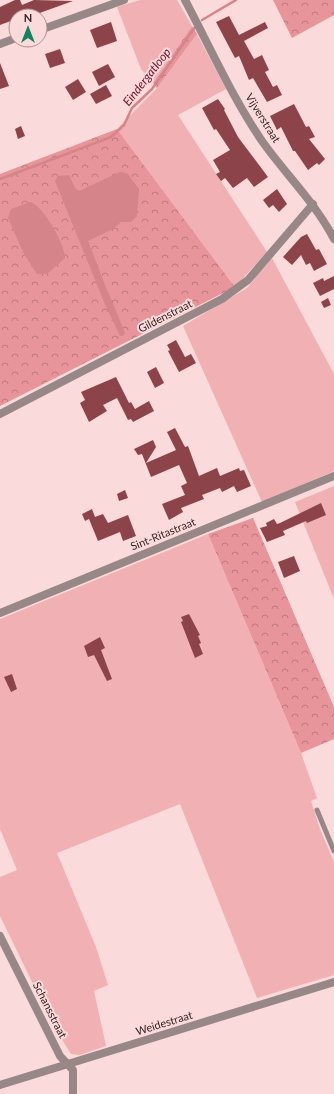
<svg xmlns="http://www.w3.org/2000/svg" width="334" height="1094" font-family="Lato,sans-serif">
<defs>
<pattern id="forest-crowns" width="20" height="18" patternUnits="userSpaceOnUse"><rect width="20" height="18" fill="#e7959a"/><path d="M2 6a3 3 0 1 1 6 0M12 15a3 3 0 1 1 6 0" fill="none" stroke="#bc797d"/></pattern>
</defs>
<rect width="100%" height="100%" fill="#fbdadb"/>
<g fill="#f1b0b4">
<path d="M140,0h37l15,26 -39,57 -12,-14 -24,-62z"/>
<path d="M197,34l29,55 -48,26 89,137 -32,35 -118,-158 40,-41z"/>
<path d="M272,258l62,116v97l-72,31 -79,-176 64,-38z"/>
<path d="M334,486v113l-39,-97z"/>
<path d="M208,534l93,219 16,45 -6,3 9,28 14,33v113l-77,23 -77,-194 -123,49 39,94 12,38 -14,6 12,55 -26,9 -9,-1 -17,-27 -54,-111v-39l17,-7 -17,-41v-210z"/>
</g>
<g fill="url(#forest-crowns)">
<path d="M273,0h61v15l-42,23z"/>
<path d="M192,26l5,8 -40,54 -4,-5z"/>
<path d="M117,129l118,158 -235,119v-232z"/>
<path d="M253,518l81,189v32l-33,14 -93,-219z"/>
</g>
<g fill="#d5848a">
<path d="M120,172l7,1 12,16 -2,27 -6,6h-10l-8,7 -25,12 19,49 -1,1 3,3 16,39 -2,3h-3l-16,-34 -49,-121 3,-5 11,-1 6,13 4,3z"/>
<path d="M30,202c13,3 35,43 35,56l-18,16h-10l-13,-20 -16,-36 3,-9z"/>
</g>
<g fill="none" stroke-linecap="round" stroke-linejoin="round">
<g stroke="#d5848a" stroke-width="2.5">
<path d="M202,20l34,-20"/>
<path d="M0,179l111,-42 13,-12 8,-17 20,-19 43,-62"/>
</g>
</g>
<g fill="#8c434a">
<path d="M15,0h5l2,5 12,-5 39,1 -39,14 -1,-2 -9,3h-8v3l-16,6v-18z"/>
<path d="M229,16l10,19 26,-13 3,6 -24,13 10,18 8,-4 7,15 -4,2 8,15 4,-2 5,10 -15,7 -14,-24 -4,2 -10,-24 -4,2 -19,-36z"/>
<path d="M111,22l6,19 -20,7 -7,-18z"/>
<path d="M60,49l5,14 -15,5 -5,-14z"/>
<path d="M0,63l9,23 -9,3z"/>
<path d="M108,64l7,13 -16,9 -7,-14z"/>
<path d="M78,79l8,13 -13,8 -8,-13z"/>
<path d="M106,85l6,11 -16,8 -6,-10z"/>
<path d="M218,99l7,10 -1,1 14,27 30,40 -14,10 -7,-9 -14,10 -8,-10 -4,3 -5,-7 4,-2 -7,-12 17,-10 -14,-21 -2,1 -12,-22z"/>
<path d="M294,104l12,23 3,-1 6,11 -6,2 16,20 -6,6 -2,-2 -9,7 -13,-19h-2l-12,-24 -4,3 -7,-14z"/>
<path d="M21,126l4,10 -7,3 -3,-10z"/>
<path d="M277,189l10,15 -8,8 -6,-7 -4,3 -6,-8z"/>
<path d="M307,234l9,16 3,-1 8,15 -13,7 -4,-8 -4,2 -5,-10 -9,10 -9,-8 18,-20z"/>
<path d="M334,276v13l-14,7 -7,-13 10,-5 1,3z"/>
<path d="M328,298l3,7 -7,3 -3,-6z"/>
<path d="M176,340l9,17 6,-3 5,9 -17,9 -11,-21 2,-1 -3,-5z"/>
<path d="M156,367l8,16 -9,5 -8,-16z"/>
<path d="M116,377l13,26 2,-1 4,7 14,-8 5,10 -21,11 -2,-3 -3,1 -11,-22 -14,7 4,6 -18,11 -9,-19 5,-3 -4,-8z"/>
<path d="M175,428l10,19 3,-1 11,30 18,-8 3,8 19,-8 1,3 4,-1 7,16 -14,6 -3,-6 -12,6 -2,-4 -18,7 2,4 -23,9 2,4 -14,8 -7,-16 23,-9 -4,-9 6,-3 -8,-18 -28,12 -9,-23 -4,1 -4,-6 19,-9 3,7 -10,16 30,-13 -9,-18z"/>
<path d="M125,490l3,8 -9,3 -2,-7z"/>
<path d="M321,503l5,12 -19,8 -1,-2 -23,10 2,4 -18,7 -7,-14 7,-2 -1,-3 8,-4 3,5 3,-1z"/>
<path d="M92,509l3,8 8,-3 5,9 20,-8 8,21 -13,5 -3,-9 -22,9 -9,-22 -4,2 -3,-7z"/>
<path d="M294,556l6,15 -16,7 -6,-16z"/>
<path d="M189,614l11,21 -2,1 3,7 -2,1 4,10 -8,4 -14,-36 2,-1 -2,-4z"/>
<path d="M100,637l5,11 -4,2 11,29 -5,2 -13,-26 -6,2 -4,-11z"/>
<path d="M12,674l5,15 -6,3 -7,-15z"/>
</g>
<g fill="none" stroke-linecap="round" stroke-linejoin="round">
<path stroke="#988787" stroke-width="5" d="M317,810l17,41"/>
<g stroke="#988787" stroke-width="8">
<path d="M185,0c25,47 47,97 77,141 24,34 53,61 72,98"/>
<path d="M40,30l84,-30"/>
<path d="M0,44l16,-6"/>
<path d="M0,414l222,-115 26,-19 65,-76"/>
<path d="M0,613l334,-137"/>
<path d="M0,936l60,120 13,14v24"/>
<path d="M0,1085l334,-103"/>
</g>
</g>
<g text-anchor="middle" stroke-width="4" stroke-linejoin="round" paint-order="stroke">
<g font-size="11" fill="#342525" stroke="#fbdadb">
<text transform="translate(263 118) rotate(58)" y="4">Vijverstraat</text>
<text transform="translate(165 316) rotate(-27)" y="4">Gildenstraat</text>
<text transform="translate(163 534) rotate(-22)" y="4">Sint-Ritastraat</text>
<text transform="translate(50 1010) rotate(63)" y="4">Schansstraat</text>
<text transform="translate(164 1023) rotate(-17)" y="4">Weidestraat</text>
</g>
<g font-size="12" font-style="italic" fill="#6f0d23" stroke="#fbdadb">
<text transform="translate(147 77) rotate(-52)" y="4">Eindergatloop</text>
</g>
</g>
<g transform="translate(28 28)"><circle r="19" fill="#fbdadb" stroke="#ab9292"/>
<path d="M0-3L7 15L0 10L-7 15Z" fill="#12825f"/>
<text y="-6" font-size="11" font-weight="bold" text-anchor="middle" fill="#342525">N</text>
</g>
</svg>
